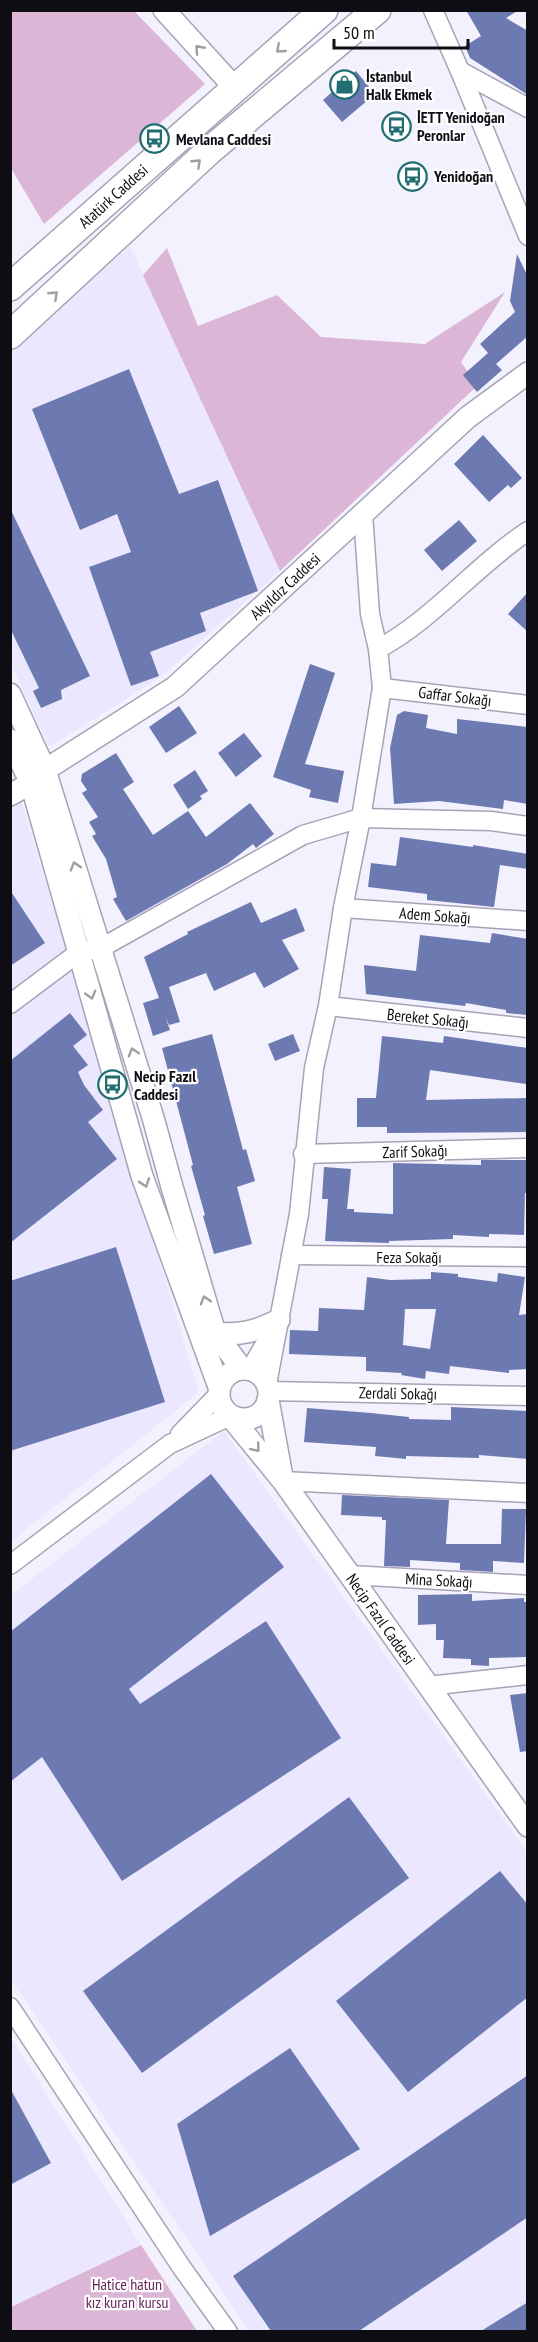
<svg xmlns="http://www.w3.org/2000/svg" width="538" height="2342" font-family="'PT Sans Narrow',sans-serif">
<rect width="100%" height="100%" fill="#f3f1fd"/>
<g fill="#ebe7fe">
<path d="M130,246l150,325 -122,108 -109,68 -38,-83 -1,-313z"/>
<path d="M10,764l189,628 -188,149h-1z"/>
<path d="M224,1431l303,421v479h-278l-238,-351v-385z"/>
<path d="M10,2036l131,209 -130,62h-1z"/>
</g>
<g fill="#dcb6d6">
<path d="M10,11h124l71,73 -161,140 -33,-56z"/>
<path d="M167,248l31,78 79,-31 44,42 104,7 80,-52 -44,70 16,24 -197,185 -137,-296z"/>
<path d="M141,2245l56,86h-186v-24z"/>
</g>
<g fill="#6d79b1" fill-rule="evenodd">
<path d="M466,10h53l-13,8 22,13v64l-58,-37 -5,-12 16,-10z"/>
<path d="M356,71l19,23 -33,28 -19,-22z"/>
<path d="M517,254l11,23v59l-32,28 6,6 -25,22 -14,-17 25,-22 -8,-9 35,-32 -5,-11z"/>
<path d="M129,369l50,125 39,-14 40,111 -58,22 6,18 -56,21 9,24 -28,10 -42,-119 42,-15 -14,-38 -37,16 -48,-121z"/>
<path d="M483,435l39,43 -11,10 -3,-3 -19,17 -35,-38z"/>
<path d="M10,508l80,168 -29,14 1,9 -21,9 -8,-17 6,-3 -29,-60z"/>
<path d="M459,520l18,21 -35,30 -18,-21z"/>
<path d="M528,592v40l-20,-18z"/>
<path d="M310,664l25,9 -30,91 39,7 -6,32 -29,-6 2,-7 -38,-13z"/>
<path d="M179,706l18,27 -31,20 -17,-26z"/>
<path d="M404,711l24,4 -2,13 31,6v-15l71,8v77l-24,-4 -1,9 -64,-8 -45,3 -4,-56 7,-33z"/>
<path d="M244,733l18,23 -26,21 -18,-24z"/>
<path d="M116,753l18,29 -11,7 30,46 35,-24 18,26 44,-34 24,31 -18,14 -3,-4 -26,20 -101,57 -13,-22 4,-2 -11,-38 -14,-23 4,-2 -7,-12 9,-5 -16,-24 5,-3 -6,-9 1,-7z"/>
<path d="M195,770l13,21 -8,5 2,3 -14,10 -15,-24z"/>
<path d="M400,837l73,10v-2l55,9v15l-28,-4 -6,42 -67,-7v-6l-59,-7 3,-24 25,3z"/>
<path d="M10,890l35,53 -35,23z"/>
<path d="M251,902l10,21 35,-15 9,23 -23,9 17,29 -35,19 -9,-16 -41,19 -8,-18 -37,14 11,35 -11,3 -4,-9 5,14 -17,6 -10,-33 16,-5 -15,-41 44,-23 -1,-2z"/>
<path d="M492,933l36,6v76l-22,-2v-3l-40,-7 -1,3 -99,-12 -2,-29 52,6 4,-36 70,8z"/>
<path d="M70,1013l17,22 -14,11 15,19 -10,7 6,13 19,25 -15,12 29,37 -107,84v-182z"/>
<path d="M212,1034l31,116 3,-1 9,32 -18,6 15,57 -38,10 -11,-38 2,-1 -14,-49 2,-1 -31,-117z"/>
<path d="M293,1034l7,17 -25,10 -7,-17z"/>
<path d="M382,1036l61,7 1,-7 84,12 -2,36 -96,-14 -4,30 102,-2v34l-141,1v-6h-30v-29h19z"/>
<path d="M481,1160h47v33h-3l-1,42 -35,-1v3l-36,-2v4l-64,2v2l-64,-2 3,-42h-6l2,-32 27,2 -4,40h7v3l39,2v-51l88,2z"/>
<path d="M116,1247l49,155 -155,49v-170z"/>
<path d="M431,1272l27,2v3l39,5 1,-9 27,4 -6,38 9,-1v55l-19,1v3l-59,-7 -1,8 -23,-3 -1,8 -24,-4 1,-2 -36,-2v-14l-77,-3 1,-24 28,1 1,-23 45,2 3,-33 23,3 41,-1zM405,1309h31l-6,40 -27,-4z"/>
<path d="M451,1407l77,4v48l-49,-4v3l-73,-2v3l-31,-3 1,-9 -72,-5 3,-34 64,5 38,4v2l42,1z"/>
<path d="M211,1474l73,93 -155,122 11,15 126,-83 75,117 -219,143 -80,-124 -32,25v-150z"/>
<path d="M342,1495l107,5 -3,44h55l1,-35h24l-2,54 -31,-2v11l-33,-2v-7l-50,-3v7l-26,-1 2,-46h-4v-3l-41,-2z"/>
<path d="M472,1594v7l52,-3v4h4v55l-39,1v8l-18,-1v-6l-28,-1 1,-18h-8v-16l-18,1v-30z"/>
<path d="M528,1693v58l-8,1 -10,-57z"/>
<path d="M349,1797l60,81 -267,195 -59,-82z"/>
<path d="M500,1871l28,34v92l-120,95 -72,-91z"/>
<path d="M290,2048l70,101 -150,87 -33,-112z"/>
<path d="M528,2075v142l-169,114h-88l-38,-55z"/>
<path d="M10,2088l41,75 -41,22z"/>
<path d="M528,2302v29h-47z"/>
</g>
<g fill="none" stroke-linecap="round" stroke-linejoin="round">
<defs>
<g id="minor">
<path d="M433,10l27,61 68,37"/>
<path d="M460,71l68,165"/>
<path d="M378,649c56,-30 97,-83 150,-118"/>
<path d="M382,688l146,17"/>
<path d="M343,908l185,13"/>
<path d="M10,1004l68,-51 23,-5 202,-113 58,-17 130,3 37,5"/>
<path d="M328,1006l200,22"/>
<path d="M303,1154l225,-6"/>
<path d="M291,1255l237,2"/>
<path d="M250,1370l22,-38"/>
<path d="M267,1384l32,-170 15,-146 14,-62 15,-98 18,-90 21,-130 -4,-39 -8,-35 -7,-100"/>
<path d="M269,1391l259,5"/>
<path d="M180,1434l38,-39"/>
<path d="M283,1481l245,12"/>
<path d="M10,1565l160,-121 60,-28"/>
<path d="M350,1575l178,10"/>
<path d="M428,1686l100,-11"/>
<path d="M10,2007l172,261 46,64"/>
</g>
<g id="tertiary">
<path d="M164,10l71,78"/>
<path d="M10,694l35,76 109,351 18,66 43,146 27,36"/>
<path d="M10,740l21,43 111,393 77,211"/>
<path d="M10,795l21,-12 14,-13 130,-83 293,-270 60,-44"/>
<path d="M215,1333c25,3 42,-2 64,-13"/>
<circle cx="244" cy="1394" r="25"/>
<path d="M268,1400l14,77"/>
<path d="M230,1416l53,65 245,345"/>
</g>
<g id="primary">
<path d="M10,287l314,-277"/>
<path d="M10,335l199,-184 168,-141"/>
</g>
</defs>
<use href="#minor" stroke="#a6a3b6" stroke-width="21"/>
<use href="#tertiary" stroke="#a6a3b6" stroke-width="24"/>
<use href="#primary" stroke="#a6a3b6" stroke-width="30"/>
<use href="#minor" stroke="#fff" stroke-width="18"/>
<use href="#tertiary" stroke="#fff" stroke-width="21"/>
<use href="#primary" stroke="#fff" stroke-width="27"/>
</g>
<defs><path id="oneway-chevron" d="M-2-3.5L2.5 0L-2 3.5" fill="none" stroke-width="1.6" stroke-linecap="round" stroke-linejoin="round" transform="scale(1.5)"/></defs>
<g stroke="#9f9ea1">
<use href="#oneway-chevron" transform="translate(199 49) rotate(-132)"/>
<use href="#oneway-chevron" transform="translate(280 49) rotate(139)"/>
<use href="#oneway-chevron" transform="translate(197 163) rotate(-43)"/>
<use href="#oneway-chevron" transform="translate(54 295) rotate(-43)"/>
<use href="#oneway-chevron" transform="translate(75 866) rotate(-107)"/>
<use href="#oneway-chevron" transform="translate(91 995) rotate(74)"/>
<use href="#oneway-chevron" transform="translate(133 1052) rotate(-107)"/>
<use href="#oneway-chevron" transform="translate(145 1183) rotate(71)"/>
<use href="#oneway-chevron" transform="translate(205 1300) rotate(-107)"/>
<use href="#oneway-chevron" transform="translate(256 1448) rotate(51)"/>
</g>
<defs>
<symbol id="shop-ring" viewBox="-11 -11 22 22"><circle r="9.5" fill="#fff" stroke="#216d70" stroke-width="1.5"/><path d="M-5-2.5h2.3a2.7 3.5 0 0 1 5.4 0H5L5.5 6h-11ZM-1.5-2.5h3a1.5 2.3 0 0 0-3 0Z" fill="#216d70"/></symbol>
<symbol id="bus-ring" viewBox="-11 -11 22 22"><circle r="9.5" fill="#fff" stroke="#216d70" stroke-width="1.5"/><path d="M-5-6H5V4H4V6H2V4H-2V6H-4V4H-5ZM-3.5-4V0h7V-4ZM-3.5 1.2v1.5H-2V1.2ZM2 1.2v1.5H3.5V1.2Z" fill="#216d70"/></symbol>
</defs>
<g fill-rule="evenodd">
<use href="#shop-ring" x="328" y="68" width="33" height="33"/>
<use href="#bus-ring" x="380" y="110" width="33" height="33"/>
<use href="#bus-ring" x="138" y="122" width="33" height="33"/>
<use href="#bus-ring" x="396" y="160" width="33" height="33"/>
<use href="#bus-ring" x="96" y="1068" width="33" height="33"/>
</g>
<g text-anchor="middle" stroke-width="4.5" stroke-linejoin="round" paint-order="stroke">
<g font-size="16" font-weight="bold" fill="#0e0d14" stroke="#fff" text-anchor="start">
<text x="366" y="82">İstanbul<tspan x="366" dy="18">Halk Ekmek</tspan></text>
<text x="417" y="123">İETT Yenidoğan<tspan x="417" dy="18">Peronlar</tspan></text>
<text x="176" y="145">Mevlana Caddesi</text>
<text x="434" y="182">Yenidoğan</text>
<text x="134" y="1082">Necip Fazıl<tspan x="134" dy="18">Caddesi</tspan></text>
</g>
<g font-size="16" fill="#0e0d14" stroke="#fff">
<text transform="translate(113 196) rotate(-42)" y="6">Atatürk Caddesi</text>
<text transform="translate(285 586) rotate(-43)" y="6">Akyıldız Caddesi</text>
<text transform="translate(455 696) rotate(7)" y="6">Gaffar Sokağı</text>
<text transform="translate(435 915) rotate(4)" y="6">Adem Sokağı</text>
<text transform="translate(428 1018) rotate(6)" y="6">Bereket Sokağı</text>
<text transform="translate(415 1151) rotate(-2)" y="6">Zarif Sokağı</text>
<text x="409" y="1263">Feza Sokağı</text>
<text transform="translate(398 1393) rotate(1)" y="6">Zerdali Sokağı</text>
<text transform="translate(439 1580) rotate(3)" y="6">Mina Sokağı</text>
<text transform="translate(381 1619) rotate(55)" y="6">Necip Fazıl Caddesi</text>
</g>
<g font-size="16" fill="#65265f" stroke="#fff">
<text x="127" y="2290">Hatice hatun<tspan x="127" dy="18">kız kuran kursu</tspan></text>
</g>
</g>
<rect width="538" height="2342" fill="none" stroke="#0e0d14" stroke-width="24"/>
<path d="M334 39v9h134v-9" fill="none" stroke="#0e0d14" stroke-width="3"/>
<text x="343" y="39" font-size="18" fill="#0e0d14" stroke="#ffffff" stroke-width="4.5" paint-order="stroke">50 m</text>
</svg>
